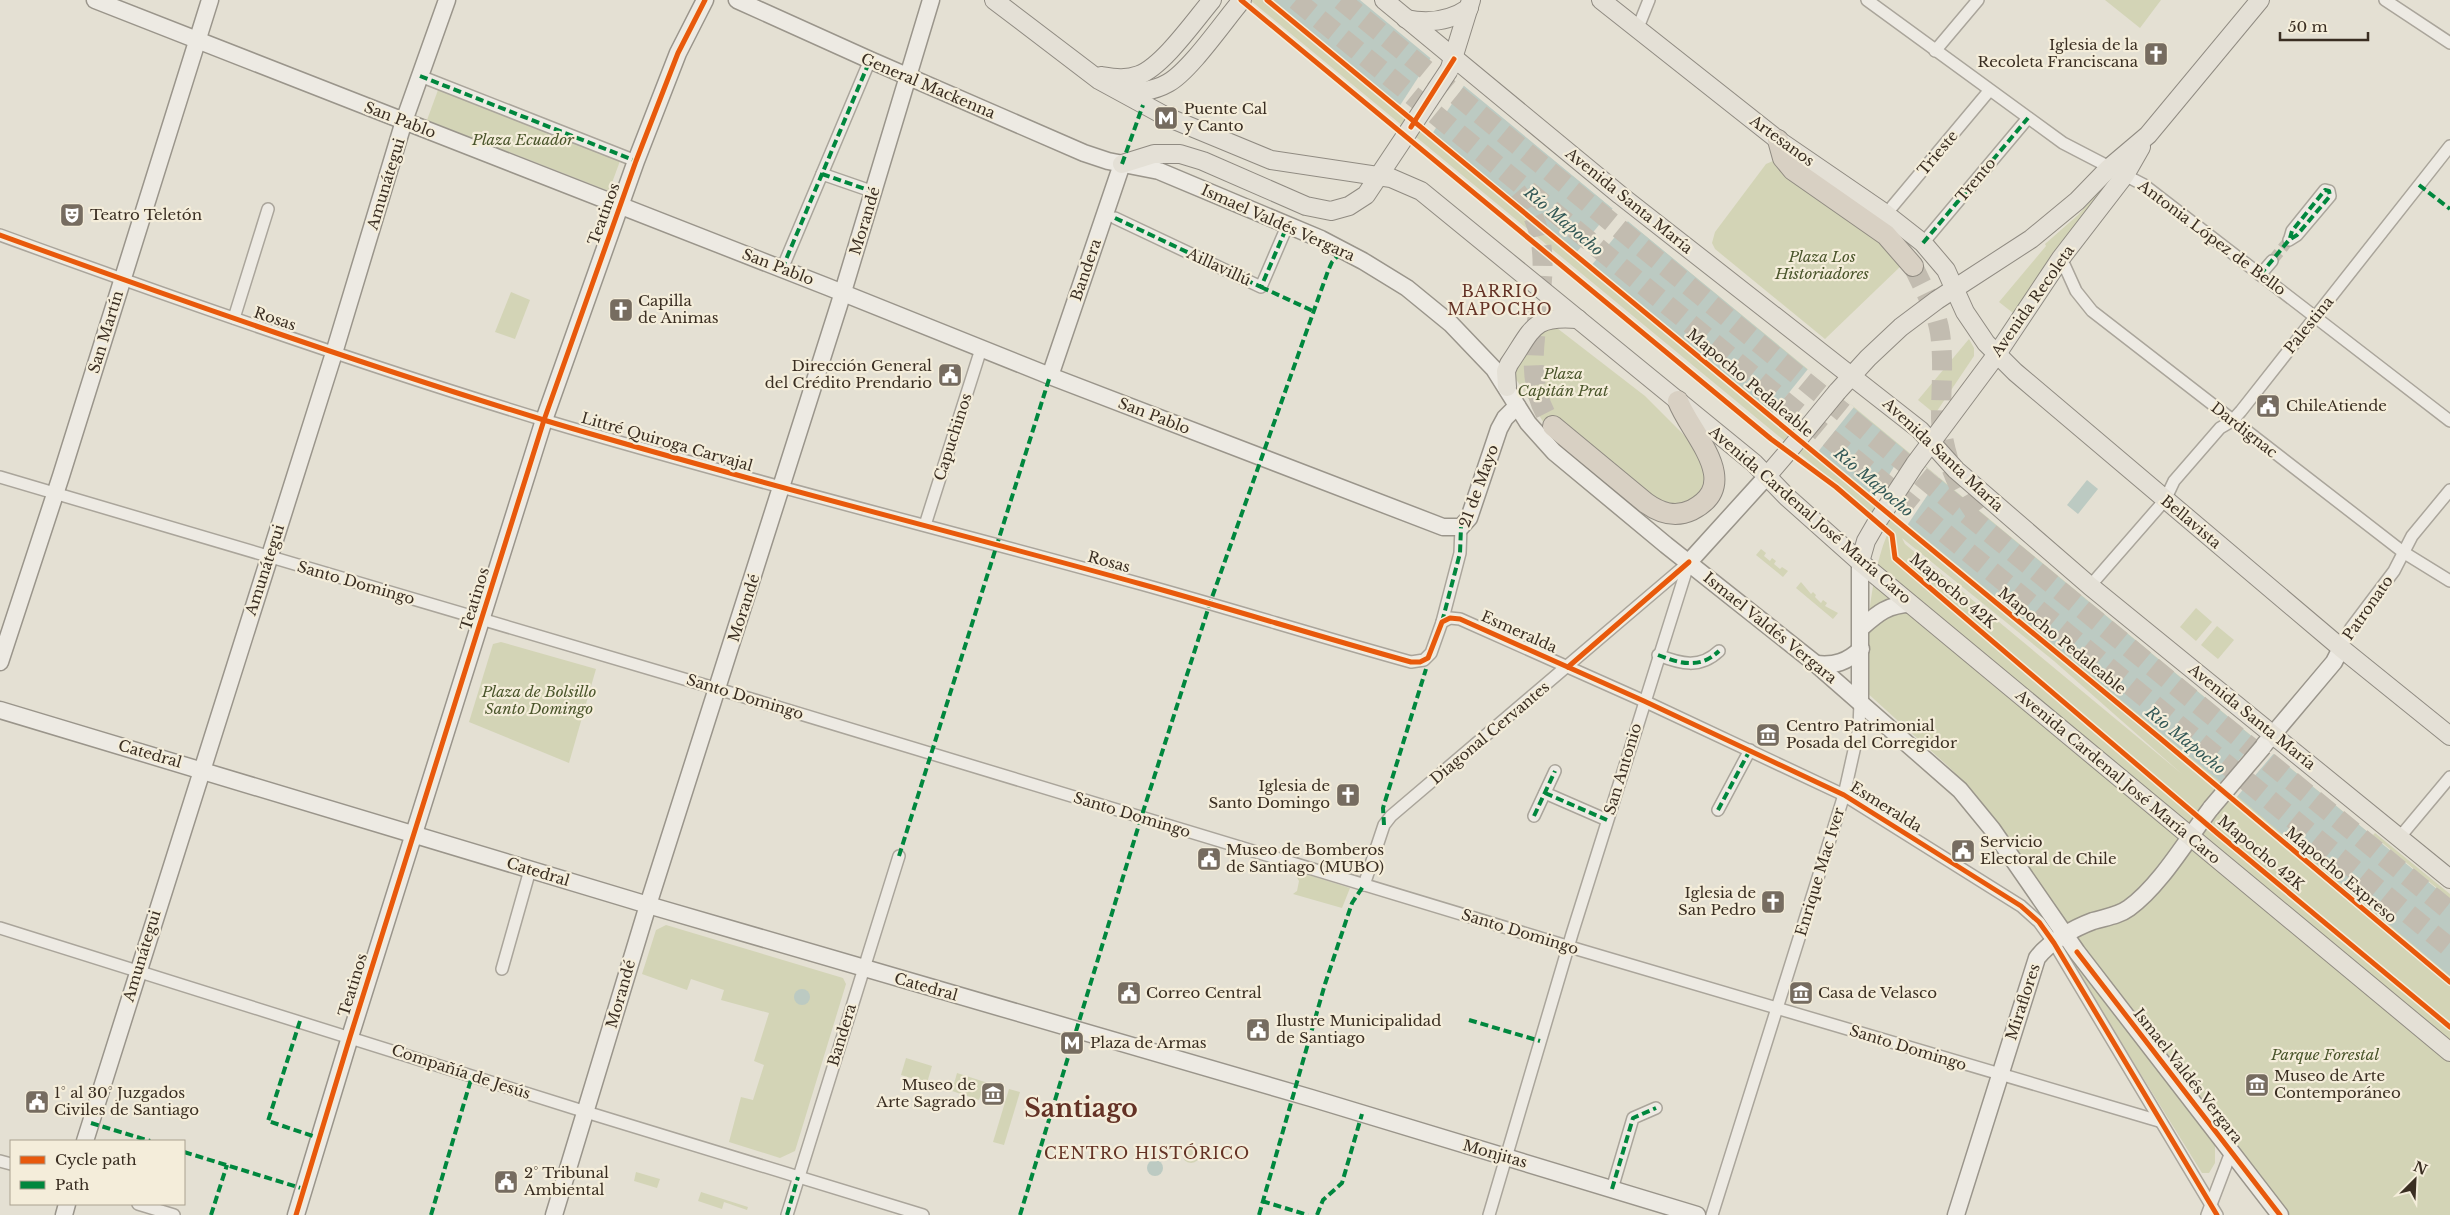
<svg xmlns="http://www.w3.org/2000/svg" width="2450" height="1215" font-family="'Libre Baskerville',serif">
<rect width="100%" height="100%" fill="#e4e0d3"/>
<g fill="#d3d4b6" fill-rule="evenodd">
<path d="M1250,0h108l496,407 596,493v315h-160l-230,-295 -42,-67 -43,-59 -25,-26 -86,-78c2,-49 5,-117 26,-162zM1902,538l152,123 128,113 -277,-230z"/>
<path d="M2105,0h56l-21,28z"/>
<path d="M438,90l182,71 -11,30 -182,-71z"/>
<path d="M1773,161l98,71 32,32 -78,75 -110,-90 -3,-6 3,-11 51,-68z"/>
<path d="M2108,182l-95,131 -14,-11 47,-56 -1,-2 33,-29z"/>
<path d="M511,292l19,8 -15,39 -20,-7z"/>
<path d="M1544,318l101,78 47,47 18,31 -13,27 -28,6 -120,-76 -40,-63z"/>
<path d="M1969,339l5,9v8l-39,58 -17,-14z"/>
<path d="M1761,549l5,4 -2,3 6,5 2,-3 4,3 -2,3 6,5 2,-2 6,4 -5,6 -27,-22z"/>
<path d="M1801,582l10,12 2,-2 3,3 -1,2 6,6 2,-3 4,3 -2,3 13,7 -5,6 -37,-31z"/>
<path d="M2196,608l16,14 -16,19 -16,-14z"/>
<path d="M2217,626l17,14 -16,19 -17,-14z"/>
<path d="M501,642l95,27 -27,94 -100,-41 24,-78z"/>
<path d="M2375,833l75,61v5l-77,-64z"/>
<path d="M1296,871l54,17 -8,20 -49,-14 4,-3 2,-10 -4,-7z"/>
<path d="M666,925l177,53 3,6 -51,167 -15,7 -51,-16 12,-45 12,3 11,-35 -10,-4 15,-48 -48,-13 3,-10 -33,-11 -4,11 -45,-16 14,-44z"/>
<path d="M2067,952l148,191v20l-6,10h-7l-135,-218z"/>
<path d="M906,1058l26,8 -5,17 -26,-8z"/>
<path d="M957,1073l28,9 -6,18 -27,-9z"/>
<path d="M1009,1089l11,3 -16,53 -11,-3z"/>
<circle cx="1191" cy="1154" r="9"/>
<path d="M636,1172l24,7 -3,9 -23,-7z"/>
<path d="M701,1192l47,15 -1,3 -23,-8 -2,7 -24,-8z"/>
</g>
<g fill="#bccac2">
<path d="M1272,0h88l1090,900v76l-233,-197z"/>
<path d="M2087,480l11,9 -20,25 -11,-9z"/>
<circle cx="802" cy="997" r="8"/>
<circle cx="1155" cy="1168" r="8"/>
</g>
<g fill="#e4e0d3">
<path d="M1432,56l33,28 -33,50 -33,-27z"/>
<path d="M1613,208l15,13 -37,45 -15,-13z"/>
<path d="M1808,369l46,38 -37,46 -46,-38z"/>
<path d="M1904,450l35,28 -33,49 -32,-27z"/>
<path d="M2258,737l17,15 -40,47 -16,-15z"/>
</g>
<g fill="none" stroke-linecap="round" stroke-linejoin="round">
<path stroke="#c2bcb0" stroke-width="11" stroke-dasharray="11 5.5" stroke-linecap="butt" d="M2272,261l17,-21"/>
<g stroke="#c2bcb0" stroke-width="20" stroke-dasharray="20 10" stroke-linecap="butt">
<path d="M1296,0l1154,948"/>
<path d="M1341,0l1109,911"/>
<path d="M1517,192c63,72 -17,160 36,234"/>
<path d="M1913,266c10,22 23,42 27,67 4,28 1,56 1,85 1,33 15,69 35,96"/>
</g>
<defs>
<g id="street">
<path d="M1867,0l196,143 81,42 306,236"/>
<path d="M2385,0l65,43"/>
<path d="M1637,30l12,-30"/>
<path d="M1935,51l43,-51"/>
<path d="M420,76l216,85"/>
<path d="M822,174l52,18"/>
<path d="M1886,214l103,-123"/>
<path d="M1115,218l146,69 27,-63"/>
<path d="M0,235c181,66 363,130 547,186 197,59 396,108 594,163 90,25 180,53 270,78l13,-2 7,-7 11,-31 18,-69 1,-26"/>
<path d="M2289,240l8,-5 33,-39 -1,-5 -4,-1 -33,41 -2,7"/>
<path d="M1923,243l105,-125"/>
<path d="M2061,258l15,33 16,20 311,241 47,29"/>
<path d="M782,269l88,-209"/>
<path d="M2260,275l12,-14"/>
<path d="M234,318l34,-109"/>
<path d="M0,477l718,212 862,261 579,171"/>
<path d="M925,525l56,-176"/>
<path d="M2090,586l75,-86 9,-19 46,-53 12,-7 9,-10 209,-265"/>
<path d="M1442,622l8,-4 10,1 184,82 200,94 177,111 18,16 15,21 163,272"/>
<path d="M2341,648l10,-20 43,-57 18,-35 38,-46"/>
<path d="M1658,655c23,9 42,14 61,-4"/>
<path d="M1545,793l62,27"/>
<path d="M1718,810l32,-60"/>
<path d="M1534,816l21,-45"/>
<path d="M2399,838l51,-61"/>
<path d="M1364,885l20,-60 7,-9 296,-252"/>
<path d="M0,928l586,184 337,103"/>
<path d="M502,969l28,-99"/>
<path d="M0,1161l11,3"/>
<path d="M1612,1189l21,-71 23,-10"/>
<path d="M138,1204l36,11"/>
<path d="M787,1215l112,-359"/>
<path d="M1489,1215l83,-281 117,-372"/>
<path d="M1712,1215l132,-420 15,-67 1,-26"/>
<path d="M2207,1215l24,-63"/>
</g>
<g id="secondary">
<path d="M95,0l733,287 222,89 393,151h18l8,-9 30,-89 6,-11 12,-12"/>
<path d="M737,0l133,60 214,93 24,8 51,10 162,68 42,22 44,27 44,36 43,45 34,54 26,29 112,93 150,119 144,126 32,39 85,123 203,263"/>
<path d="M1050,376l72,-212"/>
<path d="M1689,562l78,-86"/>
<path d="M1860,562v140"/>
<path d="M1861,628c16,-14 27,-24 50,-24"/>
<path d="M0,662l61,-186 149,-476"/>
<path d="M1816,664c19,2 31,-2 45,-15"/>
<path d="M0,710l648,195 663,193 386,117"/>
<path d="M2264,745l70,-83 7,-14"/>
<path d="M85,1141l249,-788 70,-232 43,-121"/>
<path d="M64,1215l3,-11"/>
<path d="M296,1215l54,-178 194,-617 92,-259 42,-108 27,-53"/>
<path d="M554,1215l94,-310 191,-600 92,-305"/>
<path d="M1956,1215l81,-257c12,-16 37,-30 56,-37 13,-4 25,-5 36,-13 31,-22 59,-70 82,-100"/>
</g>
<g id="primary">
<path d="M994,0l105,80 68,37 104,43 120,18 30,13 333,272 33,34 73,65 590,490"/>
<path d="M1384,0l236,195 300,235 36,40 134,116 360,293"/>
<path d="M1601,0l177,140 108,74 37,29 23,27 19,42 21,31 29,29 326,276 109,88"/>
<path d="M1406,19c23,5 44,2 63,-11"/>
<path d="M1450,68l21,-68"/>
<path d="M1101,76c13,2 25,4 38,-1 24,-9 56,-55 73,-75"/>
<path d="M1119,90c16,4 35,1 49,-7 22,-12 56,-62 74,-83"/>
<path d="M1122,164l32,-10h26l23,7 103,45 25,5 18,-5 17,-11 42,-63"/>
<path d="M1507,387l-1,-16 3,-7c24,-35 23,-49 69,-45"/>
<path d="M1837,392l31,-34 33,-31 36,-27 94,-61 46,-38 32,-33 39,-33 112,-135"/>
<path d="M1915,464l82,-110 64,-96 64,-83 16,-28"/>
<path d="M1767,476l24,-28"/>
<path d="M1860,562l6,-21 11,-19"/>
</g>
<g id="highway">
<path d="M1778,140l5,18 10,12 93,65 27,31"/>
<path d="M1553,426l93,77c14,10 29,15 46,7 52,-27 -1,-75 -14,-109"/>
</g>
</defs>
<use href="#street" stroke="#aaa59b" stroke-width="14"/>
<use href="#secondary" stroke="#9a958b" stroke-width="19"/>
<use href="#primary" stroke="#908b82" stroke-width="20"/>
<use href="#highway" stroke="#908b82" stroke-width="22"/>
<use href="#street" stroke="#edeae3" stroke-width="11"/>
<use href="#secondary" stroke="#edeae3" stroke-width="16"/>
<use href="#primary" stroke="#e4e0d6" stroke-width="18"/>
<use href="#highway" stroke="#d8d0c3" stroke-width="20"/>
<defs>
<path id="secondary-bridge" d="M2211,808l52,-61"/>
<g id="primary-bridge">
<path d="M1408,132l41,-62"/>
<path d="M1791,448l46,-56"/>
<path d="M1877,522l38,-58"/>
</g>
</defs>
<use href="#secondary-bridge" stroke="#9a958b" stroke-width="19" stroke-linecap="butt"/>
<use href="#primary-bridge" stroke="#908b82" stroke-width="20" stroke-linecap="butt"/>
<use href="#secondary-bridge" stroke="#edeae3" stroke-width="16"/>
<use href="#primary-bridge" stroke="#e4e0d6" stroke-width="18"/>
<g stroke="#00873e" stroke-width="4" stroke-dasharray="8 4" stroke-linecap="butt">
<path d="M420,76l216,85"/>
<path d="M1122,164l21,-59"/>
<path d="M822,174l52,18"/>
<path d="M2419,185l31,24"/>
<path d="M1115,218l146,69 27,-63"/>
<path d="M1923,243l105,-125"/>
<path d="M782,269l88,-209"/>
<path d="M2260,275l29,-35 8,-5 33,-39 -1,-5 -4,-1 -33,41 -2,7"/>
<path d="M1261,287l52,24"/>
<path d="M1442,622l18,-69 1,-26"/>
<path d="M1658,655c23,9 42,14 61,-4"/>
<path d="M1545,793l62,27"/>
<path d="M1718,810l32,-60"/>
<path d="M1534,816l21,-45"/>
<path d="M1384,825l-1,-17 43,-139"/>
<path d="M899,856l151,-480"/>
<path d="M1469,1020l71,21"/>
<path d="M300,1021l-32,100 51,17"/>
<path d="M91,1123l59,18"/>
<path d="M184,1152l120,37"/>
<path d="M1612,1189l21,-71 23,-10"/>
<path d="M1262,1201l46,14"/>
<path d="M211,1215l16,-50"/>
<path d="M431,1215l41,-139"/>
<path d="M787,1215l11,-38"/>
<path d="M1020,1215l121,-397 69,-215 118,-332 4,-9 11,-12"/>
<path d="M1259,1215l66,-231 27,-81 12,-18"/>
<path d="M1317,1215l6,-15 19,-17 20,-69"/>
</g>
<defs>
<g id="cycleway">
<path d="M1241,0l530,439 65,48 56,48 3,23 322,275 233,194"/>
<path d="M1267,0l894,739 289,243"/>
<path d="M1411,127l43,-68"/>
<path d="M0,235c181,66 363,130 547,186 197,59 396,108 594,163 90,25 180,53 270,78h9l8,-4 14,-36 8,-4 10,1 184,82 200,94 177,111 18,16 15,21 163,272"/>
<path d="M1568,667l121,-105"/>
<path d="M2077,952l203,263"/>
<path d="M296,1215l54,-178 194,-617 92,-259 42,-108 27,-53"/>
</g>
</defs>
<use href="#cycleway" stroke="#f4edda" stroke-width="8"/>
<use href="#cycleway" stroke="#e8590c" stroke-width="5"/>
</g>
<defs>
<symbol id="church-square" viewBox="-11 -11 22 22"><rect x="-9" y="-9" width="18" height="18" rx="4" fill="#766c60" stroke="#f4edda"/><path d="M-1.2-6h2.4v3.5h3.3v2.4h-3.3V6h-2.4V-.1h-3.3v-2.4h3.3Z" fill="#fff"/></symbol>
<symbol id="metro-square" viewBox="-11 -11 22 22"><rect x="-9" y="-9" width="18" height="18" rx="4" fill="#766c60" stroke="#f4edda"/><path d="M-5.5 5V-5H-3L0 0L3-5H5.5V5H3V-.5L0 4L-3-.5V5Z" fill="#fff"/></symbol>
<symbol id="theatre-square" viewBox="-11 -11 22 22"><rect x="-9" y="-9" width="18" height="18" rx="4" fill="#766c60" stroke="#f4edda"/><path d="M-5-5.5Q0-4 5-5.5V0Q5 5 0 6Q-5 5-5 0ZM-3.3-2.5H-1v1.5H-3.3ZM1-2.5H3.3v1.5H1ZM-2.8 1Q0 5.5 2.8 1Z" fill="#fff"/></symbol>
<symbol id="civic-square" viewBox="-11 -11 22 22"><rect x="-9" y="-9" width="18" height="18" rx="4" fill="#766c60" stroke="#f4edda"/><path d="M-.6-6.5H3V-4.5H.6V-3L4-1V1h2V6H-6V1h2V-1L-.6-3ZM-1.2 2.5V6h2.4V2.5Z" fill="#fff"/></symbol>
<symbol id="museum-square" viewBox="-11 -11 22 22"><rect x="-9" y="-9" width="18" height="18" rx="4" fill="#766c60" stroke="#f4edda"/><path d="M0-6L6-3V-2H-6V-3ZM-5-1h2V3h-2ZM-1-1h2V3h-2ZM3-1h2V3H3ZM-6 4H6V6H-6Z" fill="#fff"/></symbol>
</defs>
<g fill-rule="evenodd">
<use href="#church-square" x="2142" y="40" width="28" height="28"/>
<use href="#metro-square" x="1152" y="104" width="28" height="28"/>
<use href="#theatre-square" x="58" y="201" width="28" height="28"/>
<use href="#church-square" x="607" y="296" width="28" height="28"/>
<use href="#civic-square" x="936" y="361" width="28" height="28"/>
<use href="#civic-square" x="2254" y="392" width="28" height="28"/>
<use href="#museum-square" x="1754" y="721" width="28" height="28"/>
<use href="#church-square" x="1334" y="781" width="28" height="28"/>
<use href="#civic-square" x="1949" y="837" width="28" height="28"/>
<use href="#civic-square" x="1195" y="845" width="28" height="28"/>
<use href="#church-square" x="1759" y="888" width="28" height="28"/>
<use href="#civic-square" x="1115" y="979" width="28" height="28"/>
<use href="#museum-square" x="1787" y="979" width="28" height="28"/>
<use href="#civic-square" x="1244" y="1016" width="28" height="28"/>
<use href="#metro-square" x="1058" y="1029" width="28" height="28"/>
<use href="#museum-square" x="2243" y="1071" width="28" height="28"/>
<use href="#museum-square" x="979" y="1080" width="28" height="28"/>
<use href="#civic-square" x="23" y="1088" width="28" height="28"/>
<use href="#civic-square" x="492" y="1168" width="28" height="28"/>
</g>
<g text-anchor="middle" stroke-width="4.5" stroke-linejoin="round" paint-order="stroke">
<g font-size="15" fill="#3a2e22" stroke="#f4edda" text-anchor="start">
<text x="2138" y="50" text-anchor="end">Iglesia de la<tspan x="2138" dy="17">Recoleta Franciscana</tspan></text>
<text x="1184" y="114">Puente Cal<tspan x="1184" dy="17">y Canto</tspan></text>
<text x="90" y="220">Teatro Teletón</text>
<text x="638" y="306">Capilla<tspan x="638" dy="17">de Animas</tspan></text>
<text x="932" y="371" text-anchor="end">Dirección General<tspan x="932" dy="17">del Crédito Prendario</tspan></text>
<text x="2286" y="411">ChileAtiende</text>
<text x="1786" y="731">Centro Patrimonial<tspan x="1786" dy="17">Posada del Corregidor</tspan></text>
<text x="1330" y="791" text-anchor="end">Iglesia de<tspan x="1330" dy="17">Santo Domingo</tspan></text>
<text x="1980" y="847">Servicio<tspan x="1980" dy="17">Electoral de Chile</tspan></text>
<text x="1226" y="855">Museo de Bomberos<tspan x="1226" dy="17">de Santiago (MUBO)</tspan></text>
<text x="1756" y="898" text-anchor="end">Iglesia de<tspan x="1756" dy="17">San Pedro</tspan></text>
<text x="1146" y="998">Correo Central</text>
<text x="1818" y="998">Casa de Velasco</text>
<text x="1276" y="1026">Ilustre Municipalidad<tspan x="1276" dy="17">de Santiago</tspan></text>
<text x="1090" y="1048">Plaza de Armas</text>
<text x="2274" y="1081">Museo de Arte<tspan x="2274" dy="17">Contemporáneo</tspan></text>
<text x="976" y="1090" text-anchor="end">Museo de<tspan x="976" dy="17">Arte Sagrado</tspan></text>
<text x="54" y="1098">1° al 30° Juzgados<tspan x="54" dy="17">Civiles de Santiago</tspan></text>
<text x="524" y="1178">2° Tribunal<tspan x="524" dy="17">Ambiental</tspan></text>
</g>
<g font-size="15" fill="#3a2e22" stroke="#f4edda">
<text transform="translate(928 86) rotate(23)" y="5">General Mackenna</text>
<text transform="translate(400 120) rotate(21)" y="5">San Pablo</text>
<text transform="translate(1782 141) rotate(36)" y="5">Artesanos</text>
<text transform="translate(1938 153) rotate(-50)" y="5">Trieste</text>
<text transform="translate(1976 180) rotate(-50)" y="5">Trento</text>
<text transform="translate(386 184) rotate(-73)" y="5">Amunátegui</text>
<text transform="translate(1629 201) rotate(39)" y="5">Avenida Santa María</text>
<text transform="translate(604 214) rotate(-70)" y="5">Teatinos</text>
<text transform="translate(865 221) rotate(-73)" y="5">Morandé</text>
<text transform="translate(1278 223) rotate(24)" y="5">Ismael Valdés Vergara</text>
<text transform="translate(2212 238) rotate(37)" y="5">Antonia López de Bello</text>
<text transform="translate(778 267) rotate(21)" y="5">San Pablo</text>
<text transform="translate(1219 267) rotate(25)" y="5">Aillavillú</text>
<text transform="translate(1086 270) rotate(-71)" y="5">Bandera</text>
<text transform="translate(2033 301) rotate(-55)" y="5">Avenida Recoleta</text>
<text transform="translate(275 319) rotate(19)" y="5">Rosas</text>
<text transform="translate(2309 325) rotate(-51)" y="5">Palestina</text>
<text transform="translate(106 332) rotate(-73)" y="5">San Martín</text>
<text transform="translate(1750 383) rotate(40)" y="5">Mapocho Pedaleable</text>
<text transform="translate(1154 416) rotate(21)" y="5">San Pablo</text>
<text transform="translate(2244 430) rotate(38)" y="5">Dardignac</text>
<text transform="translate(953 437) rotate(-72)" y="5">Capuchinos</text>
<text transform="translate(667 442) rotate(16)" y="5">Littré Quiroga Carvajal</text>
<text transform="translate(1943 455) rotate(43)" y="5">Avenida Santa María</text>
<text transform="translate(1479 486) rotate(-70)" y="5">21 de Mayo</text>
<text transform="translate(1810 515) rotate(41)" y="5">Avenida Cardenal José María Caro</text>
<text transform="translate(2191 522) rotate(40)" y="5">Bellavista</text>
<text transform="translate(1109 562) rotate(15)" y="5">Rosas</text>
<text transform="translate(265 570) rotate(-72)" y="5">Amunátegui</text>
<text transform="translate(356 583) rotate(16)" y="5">Santo Domingo</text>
<text transform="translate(1953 591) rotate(40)" y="5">Mapocho 42K</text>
<text transform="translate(475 599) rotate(-73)" y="5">Teatinos</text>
<text transform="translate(744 608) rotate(-72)" y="5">Morandé</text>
<text transform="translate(2368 608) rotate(-55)" y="5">Patronato</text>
<text transform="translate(1770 628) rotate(39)" y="5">Ismael Valdés Vergara</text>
<text transform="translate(1519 632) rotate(24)" y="5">Esmeralda</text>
<text transform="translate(2062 641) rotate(39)" y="5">Mapocho Pedaleable</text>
<text transform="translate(745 697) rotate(17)" y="5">Santo Domingo</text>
<text transform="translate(2252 717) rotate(39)" y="5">Avenida Santa María</text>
<text transform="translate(1490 733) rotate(-40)" y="5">Diagonal Cervantes</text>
<text transform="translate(150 754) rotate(16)" y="5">Catedral</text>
<text transform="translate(1623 769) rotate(-73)" y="5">San Antonio</text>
<text transform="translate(2118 777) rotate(40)" y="5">Avenida Cardenal José María Caro</text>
<text transform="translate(1886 807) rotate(32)" y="5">Esmeralda</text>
<text transform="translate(1132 815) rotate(17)" y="5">Santo Domingo</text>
<text transform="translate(2261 853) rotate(40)" y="5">Mapocho 42K</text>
<text transform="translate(538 872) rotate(17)" y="5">Catedral</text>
<text transform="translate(1820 872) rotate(-73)" y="5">Enrique Mac Iver</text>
<text transform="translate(2341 875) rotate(40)" y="5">Mapocho Expreso</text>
<text transform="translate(1520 932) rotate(17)" y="5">Santo Domingo</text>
<text transform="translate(142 956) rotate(-73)" y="5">Amunátegui</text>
<text transform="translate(353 985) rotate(-73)" y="5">Teatinos</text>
<text transform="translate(926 987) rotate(16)" y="5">Catedral</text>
<text transform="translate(621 994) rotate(-74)" y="5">Morandé</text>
<text transform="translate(2023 1002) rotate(-72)" y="5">Miraflores</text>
<text transform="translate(842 1035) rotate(-73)" y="5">Bandera</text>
<text transform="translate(1908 1048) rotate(17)" y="5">Santo Domingo</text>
<text transform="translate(461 1072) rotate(18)" y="5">Compañía de Jesús</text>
<text transform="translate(2188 1076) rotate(52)" y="5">Ismael Valdés Vergara</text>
<text transform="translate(1495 1154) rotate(16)" y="5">Monjitas</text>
</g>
<g font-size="15" font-style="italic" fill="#4a552b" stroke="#f4edda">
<text x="523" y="145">Plaza Ecuador</text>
<text x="1822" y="262">Plaza Los<tspan x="1822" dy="17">Historiadores</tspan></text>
<text x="1563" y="379">Plaza<tspan x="1563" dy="17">Capitán Prat</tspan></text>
<text x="539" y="697">Plaza de Bolsillo<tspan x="539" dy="17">Santo Domingo</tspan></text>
<text x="2325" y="1060">Parque Forestal</text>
</g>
<g font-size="16" font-style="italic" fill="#335856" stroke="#f4edda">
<text transform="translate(1564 221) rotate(40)" y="6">Río Mapocho</text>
<text transform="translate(1874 482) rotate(40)" y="6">Río Mapocho</text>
<text transform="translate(2186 740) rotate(39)" y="6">Río Mapocho</text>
</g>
<g font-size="16" letter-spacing="1" fill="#643225" stroke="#f4edda">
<text x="1500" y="297">BARRIO<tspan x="1500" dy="18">MAPOCHO</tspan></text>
<text x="1147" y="1159">CENTRO HISTÓRICO</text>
</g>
<g font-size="25" font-weight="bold" fill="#643225" stroke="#f4edda">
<text x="1081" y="1117">Santiago</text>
</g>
</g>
<rect x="10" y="1140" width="175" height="65" fill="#f4edda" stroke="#aaa190"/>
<rect x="20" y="1156" width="25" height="8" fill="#e8590c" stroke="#aaa190"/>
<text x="55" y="1165" font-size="15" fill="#3a2e22">Cycle path</text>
<rect x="20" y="1181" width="25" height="8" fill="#00873e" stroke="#aaa190"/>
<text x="55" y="1190" font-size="15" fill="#3a2e22">Path</text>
<g transform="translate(2415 1180) rotate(24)" stroke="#f4edda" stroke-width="4" paint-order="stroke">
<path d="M0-4L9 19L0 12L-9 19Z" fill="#3a2e22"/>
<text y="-8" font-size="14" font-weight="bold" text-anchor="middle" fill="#3a2e22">N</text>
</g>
<path d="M2280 32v8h88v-8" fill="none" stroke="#3a2e22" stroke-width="2.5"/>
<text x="2288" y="32" font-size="15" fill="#3a2e22" stroke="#f4edda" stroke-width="4" paint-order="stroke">50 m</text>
</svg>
